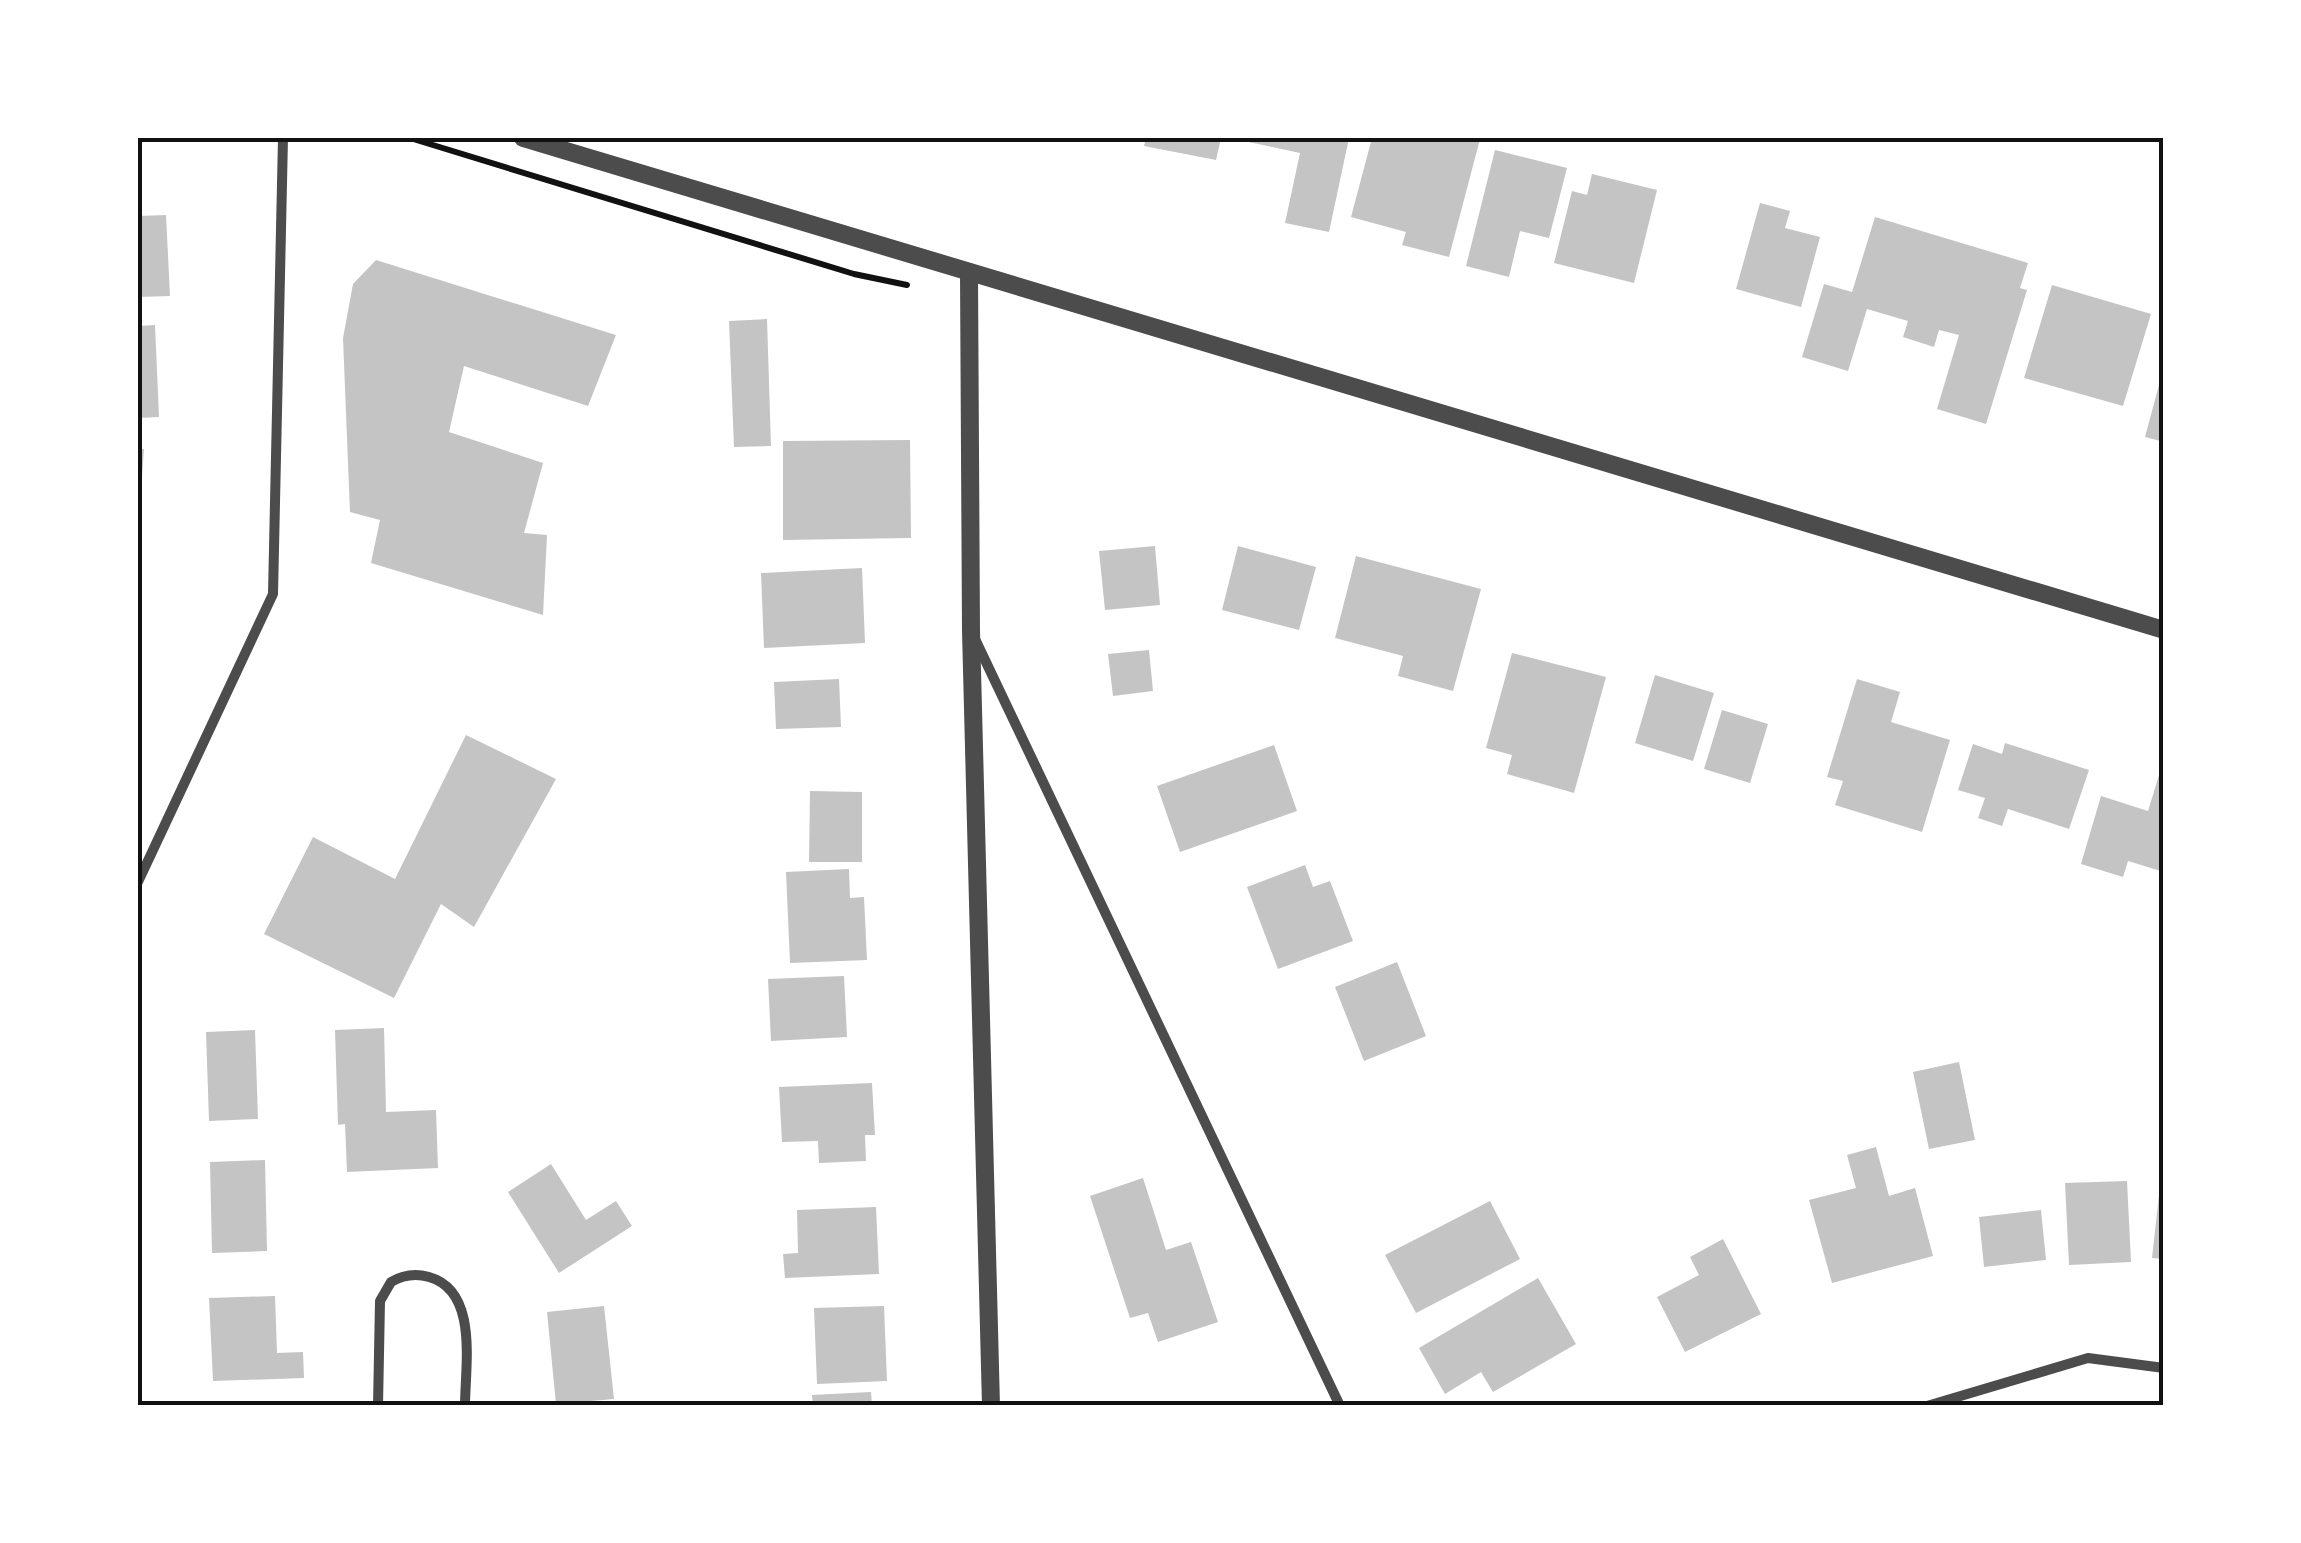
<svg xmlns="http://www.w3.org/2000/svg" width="2301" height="1543" font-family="Bitter,serif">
<rect width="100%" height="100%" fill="#fff"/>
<g fill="#c4c4c4">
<path d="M1146,138h75l-5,22 -72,-14z"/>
<path d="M1245,138h104l-20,94 -44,-9 15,-70 -56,-12z"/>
<path d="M1372,138l108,1 -31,118 -47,-12 4,-13 -55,-15z"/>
<path d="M1495,150l72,18 -18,70 -29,-7 -11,46 -43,-11z"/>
<path d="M1592,174l65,16 -23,93 -80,-20 18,-72 15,4z"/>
<path d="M1760,203l30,8 -5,17 35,9 -19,70 -65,-18z"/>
<path d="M166,215l4,81 -32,1v-81z"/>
<path d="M1875,217l153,46 -8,25 7,2 -41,134 -49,-15 22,-74 -20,-5 -5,17 -31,-10 5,-16 -41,-12 -19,62 -46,-14 22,-73 28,8z"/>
<path d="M376,260l240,75 -28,71 -124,-40 -15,66 94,31 -19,70 23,2 -4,80 -172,-52 9,-43 -30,-8 -7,-174 10,-54z"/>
<path d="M2052,285l99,29 -28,92 -99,-28z"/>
<path d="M767,319l4,127 -37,1 -5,-126z"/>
<path d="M155,325l4,92 -21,1v-92z"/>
<path d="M2162,374h2v68l-19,-5z"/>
<path d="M910,440l1,98 -128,2v-99z"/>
<path d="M138,449h6l-4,55 -2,-1z"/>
<path d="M1155,546l5,59 -55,5 -6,-59z"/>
<path d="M1238,546l78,21 -17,63 -77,-20z"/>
<path d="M1356,556l125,33 -28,102 -55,-15 5,-20 -68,-18z"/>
<path d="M862,568l3,75 -101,5 -3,-75z"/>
<path d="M1149,650l4,41 -40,5 -5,-42z"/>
<path d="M1512,653l94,24 -32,116 -67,-19 5,-19 -26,-7z"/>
<path d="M1655,675l59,18 -21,68 -58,-18z"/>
<path d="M839,679l2,48 -65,2 -2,-47z"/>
<path d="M1857,679l43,13 -9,30 59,18 -28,92 -87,-27 8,-24 -16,-4z"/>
<path d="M1722,710l46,14 -18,59 -46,-14z"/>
<path d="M466,735l90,44 -82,148 -33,-23 -47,94 -130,-64 49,-97 82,42z"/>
<path d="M2005,743l84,27 -20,59 -61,-20 -6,17 -24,-8 7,-20 -27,-8 15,-46 29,10z"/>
<path d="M1274,745l23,66 -117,41 -23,-66z"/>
<path d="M2160,772l4,100 -36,-11 -5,16 -42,-13 20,-68 47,15z"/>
<path d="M810,791l52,1v70h-53z"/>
<path d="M1305,865l8,22 17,-6 23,60 -75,28 -31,-82z"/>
<path d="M849,869l1,29 14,-1 3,63 -77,3 -4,-91z"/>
<path d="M1397,962l29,74 -62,25 -29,-74z"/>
<path d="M844,976l3,61 -76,4 -3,-62z"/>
<path d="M384,1028l2,84 50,-2 2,58 -91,4 -2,-48 -7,1 -3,-95z"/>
<path d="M255,1030l3,89 -49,2 -3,-89z"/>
<path d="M1959,1062l16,78 -46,9 -16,-77z"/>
<path d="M872,1083l3,52h-10l1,26 -47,2 -1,-22 -36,1 -3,-55z"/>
<path d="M1876,1147l13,49 26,-8 18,68 -101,27 -23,-83 47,-12 -9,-33z"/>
<path d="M265,1160l2,91 -55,2 -2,-91z"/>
<path d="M551,1164l35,56 30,-19 16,25 -73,47 -51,-81z"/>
<path d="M2161,1177l3,1v81l-12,-1z"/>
<path d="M1143,1178l23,72 25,-8 27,80 -60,20 -10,-29 -18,5 -40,-122z"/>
<path d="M2127,1181l4,81 -62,3 -4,-82z"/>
<path d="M1490,1201l30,58 -104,54 -31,-58z"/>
<path d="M876,1207l3,67 -94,4 -2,-24 15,-1 -1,-43z"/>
<path d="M2041,1210l5,50 -62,7 -5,-50z"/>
<path d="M1723,1239l38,75 -76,38 -28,-55 42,-22 -9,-18z"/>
<path d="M1538,1278l38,66 -83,48 -12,-20 -36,22 -26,-46z"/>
<path d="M275,1296l2,57 26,-1 1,26 -91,3 -4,-83z"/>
<path d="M604,1306l10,93 -58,5 -9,-92z"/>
<path d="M884,1306l3,75 -70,3 -3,-76z"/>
<path d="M871,1392l1,14h-59l-1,-11z"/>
</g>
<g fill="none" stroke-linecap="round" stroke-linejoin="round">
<path stroke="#111" stroke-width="6" d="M410,138l444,136 53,11"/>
<g stroke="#4c4c4c" stroke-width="10">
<path d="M975,639l365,767"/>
<path d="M138,882l135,-288 10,-456"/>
<path d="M378,1406l2,-105 11,-19c12,-7 24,-9 38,-5 50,14 36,89 36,129"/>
<path d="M1927,1406l161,-48 76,10"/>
</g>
<g stroke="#4c4c4c" stroke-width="18">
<path d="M523,138l1641,492"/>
<path d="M969,272l2,359 20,775"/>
</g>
</g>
<rect width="2301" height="1543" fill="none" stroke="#ffffff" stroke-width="280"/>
<rect x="140" y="140" width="2021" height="1263" fill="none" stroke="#111" stroke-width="4"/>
</svg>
